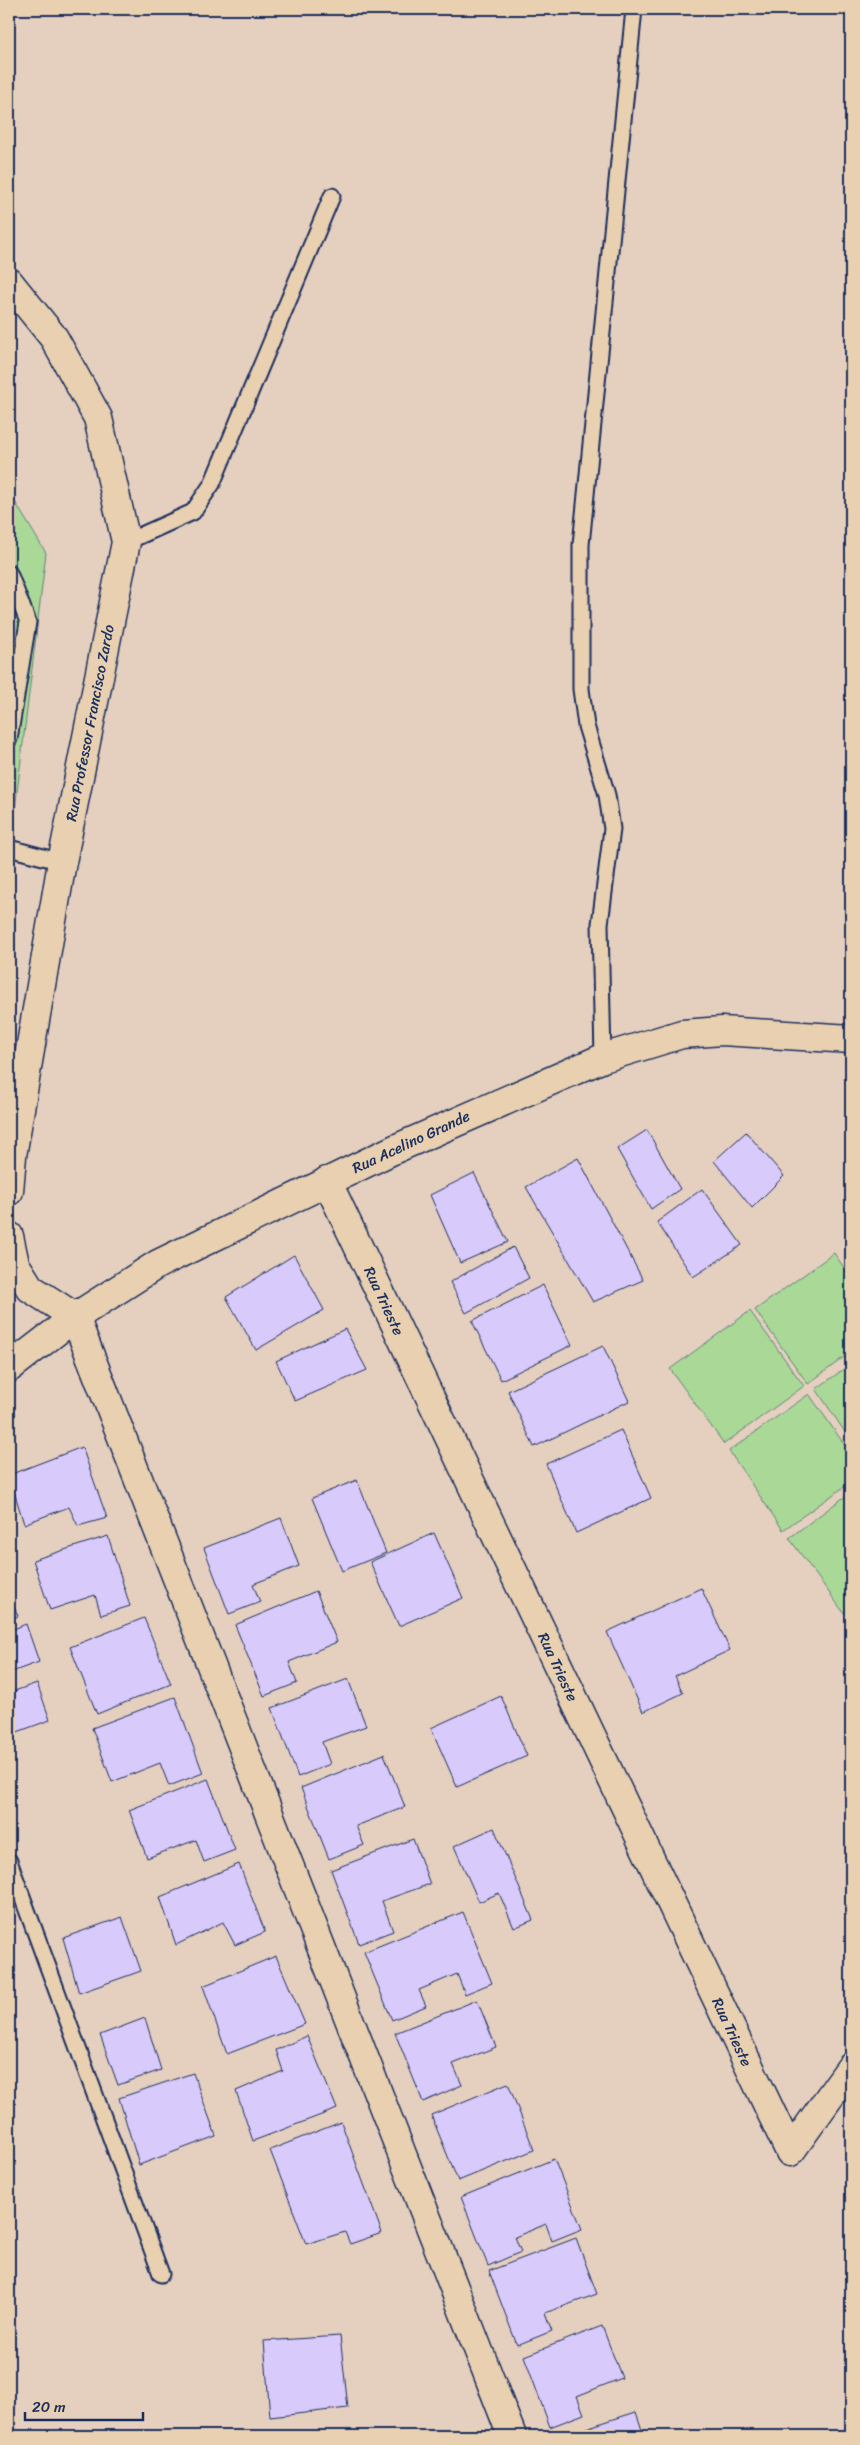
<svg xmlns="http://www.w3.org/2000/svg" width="860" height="2445" font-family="Sriracha,sans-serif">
<rect width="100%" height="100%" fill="#e5cfbf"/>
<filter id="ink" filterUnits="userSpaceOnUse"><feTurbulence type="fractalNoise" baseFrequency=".02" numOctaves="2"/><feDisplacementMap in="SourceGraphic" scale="10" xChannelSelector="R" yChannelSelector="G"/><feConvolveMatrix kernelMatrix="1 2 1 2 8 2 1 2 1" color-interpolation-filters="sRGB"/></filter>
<g filter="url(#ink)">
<g fill="#a9d897" stroke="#62847a">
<path d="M9,492l37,61 -37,306z"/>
<path d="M834,1253l17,25v74l-43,32 -53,-74z"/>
<path d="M750,1311l54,75 -80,58 -54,-75z"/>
<path d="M851,1364v77l-35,-52z"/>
<path d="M809,1394l42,60v28l-68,48 -54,-79z"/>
<path d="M851,1492v115l-7,6 -55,-75z"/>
</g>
<g fill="#d8cafb" stroke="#1b2f5e">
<path d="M647,1130l33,59 -29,20 -34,-60z"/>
<path d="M746,1132l38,44 -32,32 -38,-47z"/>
<path d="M578,1158l65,122 -50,22 -67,-115z"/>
<path d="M474,1173l34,69 -48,21 -30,-68z"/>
<path d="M702,1189l40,56 -49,32 -36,-55z"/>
<path d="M513,1247l16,31 -63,35 -16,-31z"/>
<path d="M294,1255l30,55 -68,40 -30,-53z"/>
<path d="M543,1285l29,60 -71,35 -29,-59z"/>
<path d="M345,1329l22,41 -72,31 -19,-40z"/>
<path d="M603,1346l26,55 -95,46 -26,-56z"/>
<path d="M621,1430l30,68 -75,35 -30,-69z"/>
<path d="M82,1447l25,71 -29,8 -9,-19 -45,17 -15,-49z"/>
<path d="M357,1480l29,73 -44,18 -30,-73z"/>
<path d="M281,1518l18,48 -46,18 7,18 -31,12 -25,-66z"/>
<path d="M434,1533l29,65 -64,28 -29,-64z"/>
<path d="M108,1536l22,70 -29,9 -6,-20 -45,15 -17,-50z"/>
<path d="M701,1588l29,62 -55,26 8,17 -40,19 -36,-80z"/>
<path d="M316,1591l21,51 -48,20 8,21 -33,13 -29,-71z"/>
<path d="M9,1594l9,22 -9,4z"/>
<path d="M144,1618l27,66 -74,30 -27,-67z"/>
<path d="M26,1624l13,38 -30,11v-42z"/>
<path d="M348,1679l18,47 -44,16 8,22 -32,13 -26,-69z"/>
<path d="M37,1683l13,37 -41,15v-42z"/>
<path d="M501,1696l26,60 -70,31 -26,-59z"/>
<path d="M175,1697l28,76 -34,13 -9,-23 -48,19 -20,-54z"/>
<path d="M384,1754l21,53 -49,19 8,19 -35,14 -28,-71z"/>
<path d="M208,1779l27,71 -31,12 -8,-22 -49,18 -18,-48z"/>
<path d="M494,1828l39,92 -19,8 -15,-35 -20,9 -25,-56z"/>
<path d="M413,1839l17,45 -48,17 11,30 -34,13 -28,-74z"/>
<path d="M239,1864l26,68 -30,13 -12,-23 -47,23 -16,-48z"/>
<path d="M463,1912l29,71 -27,11 -8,-20 -38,16 7,16 -34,14 -28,-68z"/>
<path d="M122,1917l19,54 -62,22 -16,-55z"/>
<path d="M276,1956l29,68 -78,30 -24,-68z"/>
<path d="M477,2000l19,47 -43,17 9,21 -39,17 -28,-69z"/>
<path d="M145,2018l16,52 -43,15 -18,-50z"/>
<path d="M307,2036l30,73 -84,32 -17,-50 47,-20 -7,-21z"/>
<path d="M193,2073l23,63 -77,29 -20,-67z"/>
<path d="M508,2083l26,67 -76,31 -27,-66z"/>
<path d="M341,2122l41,111 -32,11 -5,-12 -39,12 -36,-94z"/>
<path d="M554,2159l28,70 -30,12 -6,-17 -31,13 6,15 -33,14 -27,-69z"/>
<path d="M576,2238l21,56 -52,19 7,18 -35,14 -28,-74z"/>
<path d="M602,2326l20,52 -45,18 7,18 -34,13 -26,-71z"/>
<path d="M340,2336l8,72 -78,9 -6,-76z"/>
<path d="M636,2412l8,24h-83z"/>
</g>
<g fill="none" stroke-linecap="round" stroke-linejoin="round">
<defs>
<g id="lane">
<path d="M126,542l67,-30 19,-28 120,-288"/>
<path d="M9,573l19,49 -19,117"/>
<path d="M9,848l53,14"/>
<path d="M603,1058l-3,-134 12,-95 -5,-34 -21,-69 -5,-37v-144l53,-536"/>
<path d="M9,1861l152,413"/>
</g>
<g id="street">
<path d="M9,282l45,56 44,80 28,124 -64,320 -50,294 -3,35"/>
<path d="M327,1181l463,971 61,-85"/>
<path d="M9,1236l6,28 15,24 45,29 437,1119"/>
</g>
<path id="secondary" d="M9,1368l66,-51 83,-53 237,-115 208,-91 79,-24 40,-3 129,8"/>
</defs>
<use href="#lane" stroke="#1b2f5e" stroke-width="19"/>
<use href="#street" stroke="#1b2f5e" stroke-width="31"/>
<use href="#secondary" stroke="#1b2f5e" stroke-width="31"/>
<use href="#lane" stroke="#e8d0b0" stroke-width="15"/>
<use href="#street" stroke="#e8d0b0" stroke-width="28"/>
<use href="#secondary" stroke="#e8d0b0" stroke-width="28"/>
</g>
</g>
<g text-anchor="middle" stroke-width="4" stroke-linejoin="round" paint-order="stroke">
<g font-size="15" fill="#1b2f5e" stroke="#e8d0b0">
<text transform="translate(90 723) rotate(-79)" y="5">Rua Professor Francisco Zardo</text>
<text transform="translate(411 1142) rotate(-25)" y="5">Rua Acelino Grande</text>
<text transform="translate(384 1301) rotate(65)" y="5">Rua Trieste</text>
<text transform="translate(558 1667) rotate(65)" y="5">Rua Trieste</text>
<text transform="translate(732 2032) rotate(65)" y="5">Rua Trieste</text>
</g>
</g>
<rect width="860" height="2445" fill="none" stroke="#e8d0b0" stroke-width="30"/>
<rect x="15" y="15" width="830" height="2415" fill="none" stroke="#1b2f5e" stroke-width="2" filter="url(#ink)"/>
<path d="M25 2412v8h118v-8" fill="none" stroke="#1b2f5e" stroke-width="2.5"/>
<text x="32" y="2412" font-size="15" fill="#1b2f5e" stroke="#e8d0b0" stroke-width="4" paint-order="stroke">20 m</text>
</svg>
